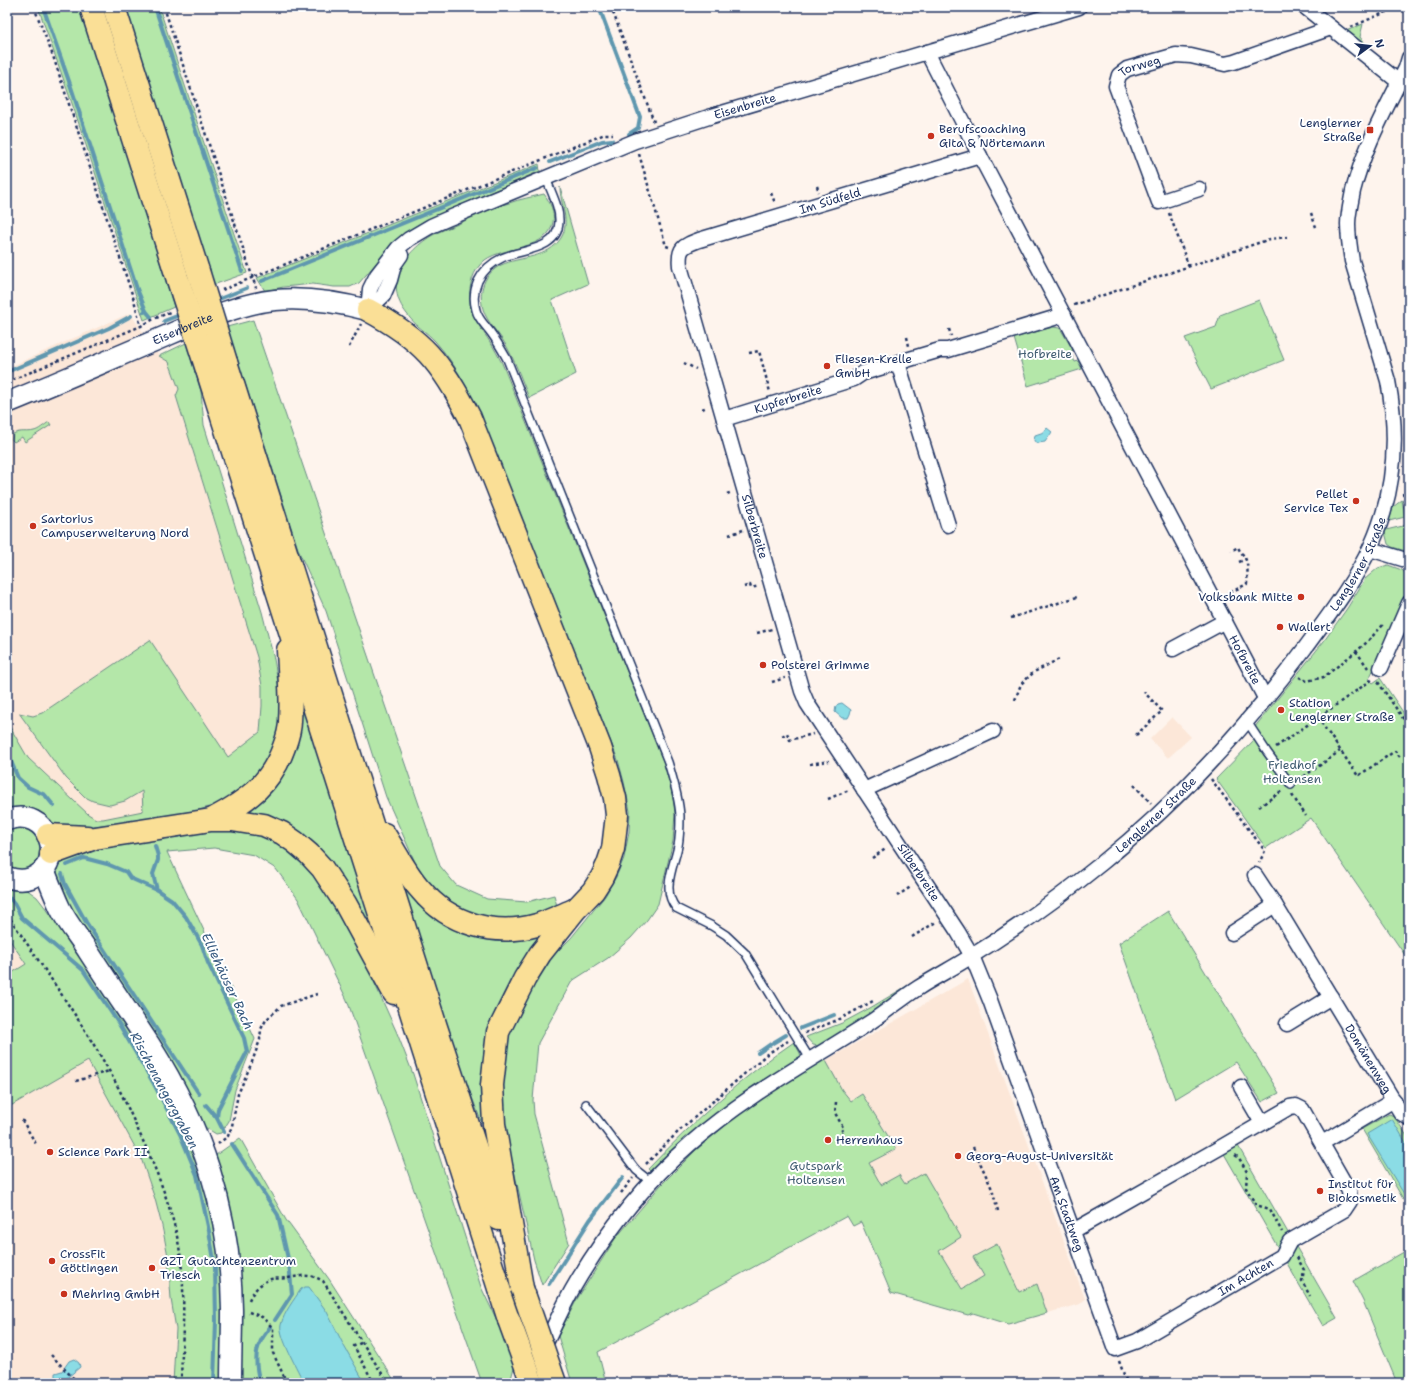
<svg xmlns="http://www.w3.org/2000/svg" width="1416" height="1390" font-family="'Shantell Sans',sans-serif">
<rect width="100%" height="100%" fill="#fef4ed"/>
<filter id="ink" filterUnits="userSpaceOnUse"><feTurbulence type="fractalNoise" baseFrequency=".025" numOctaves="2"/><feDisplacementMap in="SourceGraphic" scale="8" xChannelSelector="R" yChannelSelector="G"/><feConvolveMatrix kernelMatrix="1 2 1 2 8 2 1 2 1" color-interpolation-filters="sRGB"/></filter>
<g filter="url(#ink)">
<g fill="#fce7d8">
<path d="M130,313l29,43 10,5 10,28 -3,7 81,261 5,29v20l-2,26 -37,51 -112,41 -34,4 -17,18 -2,20 -13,14 -38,3v-515z"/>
<path d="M1172,717l19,20 -23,21 -18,-19z"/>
<path d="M7,936l69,103 65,119 14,41 13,57 3,43 5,30 -3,54h-166z"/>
<path d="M968,979l117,320 -5,5 -72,20 -35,-11 -5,2 -77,-22 -22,-130 27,-14 -34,-55 -11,7 -9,-11 -17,-29z"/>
</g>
<g fill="#b4e7a9" stroke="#688b84">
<path d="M38,7h40l16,42 80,258 -30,13 -69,-208z"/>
<path d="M126,7h33l88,266 -34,12z"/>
<path d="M1363,24l-3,13 7,9 -1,1 -20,-16z"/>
<path d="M539,164l1,7 -116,50 -19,12 -19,19 -27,31 -9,4h-16l-21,-3 -30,3 -18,4 -8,-13z"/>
<path d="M560,187l28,97 -36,16 24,74 -47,24c-7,-17 -13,-35 -22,-51 -7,-13 -20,-24 -24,-38 -5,-18 1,-35 18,-44 20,-9 47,-6 60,-27 10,-16 -1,-34 -1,-51z"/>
<path d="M544,194c6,8 11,18 9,28 -4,28 -49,24 -68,38 -12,9 -17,27 -15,42 1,16 12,27 20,40 5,7 8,14 12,21l162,400 8,29 3,21 -2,28 -15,63 -11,16 -16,18 -23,20 -36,23 -34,62 -5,57 1,14 35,129 -27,42 -8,-25 -29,-130 -4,-50 8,-53 12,-23 27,-43 23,-23 34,-42 11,-19 8,-19 5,-26 1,-21 -6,-29 -6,-22 -137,-344c-13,-28 -25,-51 -46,-75 -8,-9 -21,-16 -28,-27 -24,-30 -4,-60 24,-78 8,-5 18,-8 27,-12 17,-8 33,-16 51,-21 11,-4 23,-6 35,-9z"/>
<path d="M1259,300l25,60 -73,29 -26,-51 31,-11 4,-12z"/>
<path d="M253,320l187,546 16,19 31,14 40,3 27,-7 3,11 -23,9 -32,5 -36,-8 -15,-9 -17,-13 -19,-28 -29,-65 -60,-186 -27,-59 -72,-225z"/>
<path d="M1053,327l7,1 13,22 -3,2 5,10 3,-1 4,8 -54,17 -14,-48z"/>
<path d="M186,343l15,48 3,34 58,187 12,47 6,35v28l-4,20 -18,33 -17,16 -19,12 -23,7 -54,10 -68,8 -16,-1 -9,-5 -11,-8 -29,-6 -5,-2v-84l21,36 60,56 8,5h7l40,-8 -1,-20 -17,10 -15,4 -17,-4 -8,-4 -19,-19 -47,-65 14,3 9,-3 108,-73 78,117 32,-25 2,-26v-20l-5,-29 -81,-261 3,-7 -10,-27 -10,-6z"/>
<path d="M49,422l2,3 -26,17 -3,-5 -8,5 -2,-2 1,-6c8,-4 14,-1 21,-3 5,-1 10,-6 15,-9z"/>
<path d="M1402,500l3,17 -16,4 4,-14z"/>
<path d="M1407,525l2,10v17l-17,-5 -4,-3 -3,-12 1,-2z"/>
<path d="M1388,565l14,5 7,7v16l-40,86 4,4 7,-5 29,43v240l-98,-143 -45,30 -50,-69 40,-41 -2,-10 70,-87 24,-34 17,-28 13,-11z"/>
<path d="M301,698l88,278 -57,-111 -15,-19 -11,-10 -17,-10 -40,-14c6,-5 12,-9 17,-14 26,-27 39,-64 35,-100z"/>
<path d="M19,827l13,3 10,13c-1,5 0,13 -3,17 -6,12 -22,12 -32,5v-33l4,-3z"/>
<path d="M219,828l39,4 32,16 29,31 42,74 36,80 16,41 68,213 22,46 11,34 -4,16h-28l-135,-383 -49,-101 -22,-30 -22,-14 -40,-7 -47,4 88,187 -20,51 -6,31 -8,12 -5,1 -16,-10 -133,-221c-5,-13 -18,-34 -3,-44 6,-4 15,-6 21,-8z"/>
<path d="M401,878l73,58 19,4 16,1 22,-4 22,-11 -42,53 -15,30 -9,25 -3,95 -28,-74z"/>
<path d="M7,883l19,6 11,8 38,49 86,133 21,43 15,37 10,33 8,34 5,39 3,51 -1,67h-49l3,-54 -5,-30 -3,-43 -6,-30 -7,-27 -14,-41 -53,-97 -81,47v-132l19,-12 -19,-28z"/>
<path d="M1168,911l111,182 -17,9 -26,-40 -61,37 -56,-156z"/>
<path d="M945,963v1l-43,28 -77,51 -6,3 -6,-1 -7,-8 36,-14 28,-15z"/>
<path d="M794,1042l6,11 1,4 -90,61 -59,55 -4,-4c44,-46 94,-92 146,-127z"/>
<path d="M824,1057l18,33 9,11 11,-7 34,55 -27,14 12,22 18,-10 6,9 19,-11 37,64 -22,14 23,38 22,-13 -11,-19 24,-13 22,48 18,-8 10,29 -39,11 -35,-11 -5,2 -77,-22 -30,-71 -8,4 -6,-10 -249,136 8,31h-34l-14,-47 19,-37 38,-60 45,-53 36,-36 42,-35z"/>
<path d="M1389,1114l5,2 15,23v70l-47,-80z"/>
<path d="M240,1138l46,82 43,59 67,104h-157l-5,-150 -6,-37 -12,-41z"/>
<path d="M1237,1144l100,174 -14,8 -100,-174z"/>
<path d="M1409,1249v134h-12l-34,-82 -10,-20z"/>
</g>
<g fill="#8bdce5" stroke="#5e97af">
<path d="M1047,428l5,4 -7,10 -7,1 -4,-2 1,-6 9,-3z"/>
<path d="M842,703l9,7 -1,4 -2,4h-6l-7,-6 1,-6 2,-2z"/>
<path d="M1392,1119l17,29v54l-42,-68z"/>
<path d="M305,1287h4l18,25 17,34 21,37h-61c-5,-11 -26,-48 -23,-58 3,-13 13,-25 20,-36z"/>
<path d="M74,1359l5,4 1,4 -19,16h-4l-2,-2v-8l7,-2 7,-10z"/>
</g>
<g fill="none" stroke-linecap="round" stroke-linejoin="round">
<g stroke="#5e97af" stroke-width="4">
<path d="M43,7l28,80 66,202 9,22"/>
<path d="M155,7l87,264"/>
<path d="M599,7l41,110 -2,11 -9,6"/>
<path d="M550,162l52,-21 10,-1"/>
<path d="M262,281l275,-113"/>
<path d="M214,301l33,-13"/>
<path d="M144,312l2,-1 5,6"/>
<path d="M164,321l18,-7"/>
<path d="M7,372l102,-44 22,-12"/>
<path d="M7,752l11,26 10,9 17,8 9,11"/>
<path d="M155,846l3,10v4l-5,14 4,16 15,10 14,17 16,28 6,18 36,75 3,14 -29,57 -1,9 7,14"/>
<path d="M67,865l17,-7 23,6 19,8 4,6 27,12"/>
<path d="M62,874l3,10 21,38 113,172"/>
<path d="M7,895l7,8 8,15 61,52 36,54 35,60 26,50 17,41 12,56 6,35 1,54 -2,63"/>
<path d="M801,1028l33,-13"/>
<path d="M758,1053l13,-9 15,-9"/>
<path d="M206,1105l11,13"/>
<path d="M232,1144l46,71 11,48 3,31 -17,26"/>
<path d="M549,1284l41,-64 33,-43"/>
<path d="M260,1383c-3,-11 -6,-29 0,-40 2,-6 7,-11 10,-16"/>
</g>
<defs>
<g id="lane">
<path d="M546,178c5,14 14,30 13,44 -1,29 -38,27 -57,36 -11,5 -19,13 -24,23 -4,9 -5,19 -2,29 2,9 10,16 15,23 6,8 11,17 16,26l161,403c5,17 11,35 12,54 0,10 0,20 -2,30 -4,20 -17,44 -2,62l36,18 14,9 19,18 65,106"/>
<path d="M1246,720l21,32 24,33"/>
<path d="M586,1104l50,66 15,12"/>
</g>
<g id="street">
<path d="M1305,7l94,75"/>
<path id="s1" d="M927,52l53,104 285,542"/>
<path id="s2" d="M980,156l-281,84c-16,6 -21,8 -19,26l122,425 5,12 151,229 14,24 18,44 125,349 22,-8 145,-85 8,-15 54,-31 6,-9 -1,-10 -47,-82 -6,-3 -6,1 -67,39 -150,85"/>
<path id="s3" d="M1199,189l-40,13 -43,-116 3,-11 8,-6 49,-14 15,1 34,8 9,-2 97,-34"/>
<path id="s4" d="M368,310l2,-21 7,-14 21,-27 11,-9 22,-13 16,-7 188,-78 77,-25 367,-109"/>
<path d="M368,310l15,-14 7,-16 4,-15 7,-10"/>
<path d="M898,363l50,162"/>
<path id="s5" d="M724,419l130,-40 9,-6 77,-23h8l116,-35"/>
<path d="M1370,549l39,12"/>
<path d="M1173,649l52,-28"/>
<path d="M1381,668l28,-65"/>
<path d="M864,790l129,-59"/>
<path id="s6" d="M1255,875l20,30 126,208 8,5"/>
<path d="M1232,933l43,-28"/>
<path d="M1287,1024l44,-27"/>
<path d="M1241,1087l21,36"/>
<path d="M1322,1143l72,-43"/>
<path id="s7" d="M542,1351c10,-20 19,-41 30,-61 31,-54 71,-105 118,-146 56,-49 117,-81 179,-121 17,-11 32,-24 49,-35 17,-11 35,-20 52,-31 46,-28 90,-60 132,-94 76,-61 145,-137 203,-215 24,-33 49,-65 66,-102 24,-53 28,-109 17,-165l-36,-120c-2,-12 -4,-24 -4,-37 0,-10 3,-22 5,-33 11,-44 33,-82 53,-123l3,-10"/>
</g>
<g id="secondary">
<path id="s8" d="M7,403c47,-19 93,-39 140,-59 39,-16 86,-40 128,-44 32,-3 62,2 93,10"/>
<path d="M7,820c41,-15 62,43 24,58 -8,3 -16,2 -24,-1"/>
<path d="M44,869c5,13 10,26 16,39 7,15 19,29 28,43 20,31 41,62 62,94 52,82 81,167 82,265 0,24 -1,49 -1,73"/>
</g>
<g id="highway">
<path d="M91,7l87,273"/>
<path d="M114,7l84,264"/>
<path d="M368,310c54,29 74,53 102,108l130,329 9,28 6,23 2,17 -4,34 -5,15 -6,13 -9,14 -18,19 -35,44 -15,24 -27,54 -6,53 2,39 28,164"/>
<path d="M226,362l210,665 63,192"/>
<path d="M207,370l302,950"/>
<path d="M213,819c34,-18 58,-35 71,-72 3,-8 6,-17 6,-26 2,-24 -1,-47 -2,-71"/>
<path d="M384,834c12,18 22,40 37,56 28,34 74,47 116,35 12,-4 25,-10 37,-15"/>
<path d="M48,835l39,2"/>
<path d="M51,854l44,-16 116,-18h21l32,5 18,8 13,9 14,12 13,14 23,35 49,90"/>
</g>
</defs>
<use href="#lane" stroke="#1b2f5e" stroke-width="10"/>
<use href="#street" stroke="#1b2f5e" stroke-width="17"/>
<use href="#secondary" stroke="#1b2f5e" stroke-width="23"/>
<use href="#highway" stroke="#1b2f5e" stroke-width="25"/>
<g stroke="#1b2f5e" stroke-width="2.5" stroke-dasharray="3 3" stroke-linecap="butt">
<path d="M34,7l19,49 81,244 7,27"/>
<path d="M164,7l92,281"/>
<path d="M611,7l43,115"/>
<path d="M1351,27l47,-20"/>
<path d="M639,154l27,92 3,1"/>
<path d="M817,186l2,6"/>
<path d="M771,193l4,10"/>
<path d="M1169,213l20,54"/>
<path d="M1311,213l5,14"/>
<path d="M222,290l383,-156h8"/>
<path d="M1074,305l196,-66 17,-2"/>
<path d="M949,329l2,7"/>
<path d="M907,337l2,9"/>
<path d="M349,347l12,-23"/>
<path d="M749,353l10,-2 11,41"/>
<path d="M684,363l12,6"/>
<path d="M7,382l134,-56 13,-7 16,-7"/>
<path d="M702,409l5,-2"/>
<path d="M1403,493l6,34"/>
<path d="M727,494l5,-2"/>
<path d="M729,535l14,-5"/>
<path d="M1239,562l7,-3"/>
<path d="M744,587l6,-2 1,3 8,-2"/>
<path d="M1225,595l22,-11c0,-8 2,-19 -2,-26 -2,-4 -5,-6 -7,-11l-7,4"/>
<path d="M1011,618l66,-21"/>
<path d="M757,633l15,-4"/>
<path d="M1356,651l12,17"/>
<path d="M1299,677l8,4 17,-4 40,-32 20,-21"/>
<path d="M772,682l13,-4"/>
<path d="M1378,682l31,45"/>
<path d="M1015,700l6,-16 13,-12 25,-13"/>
<path d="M1318,718l40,58 37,-25 5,6"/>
<path d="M1136,735l26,-24 -18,-19"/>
<path d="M782,736l5,-3 3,7 23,-6"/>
<path d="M1276,747l97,-68"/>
<path d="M810,764l19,-3"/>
<path d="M1211,779l54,72 -6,12"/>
<path d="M1299,780l41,-29"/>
<path d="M1134,785l17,18"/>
<path d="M1292,795l14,21"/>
<path d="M828,799l21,-9"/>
<path d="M1259,807l24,-17"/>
<path d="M872,858l15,-10"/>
<path d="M897,896l15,-10"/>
<path d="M7,914c38,57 80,114 112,175 7,14 13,28 19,41 17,36 32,73 40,111 9,46 4,95 3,142"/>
<path d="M912,937l24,-15"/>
<path d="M805,1033l35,-14 35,-19"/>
<path d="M76,1081l33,-10"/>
<path d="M836,1102l-1,11 9,16 -3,2"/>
<path d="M22,1120l14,24"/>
<path d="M218,1144l10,-8 4,-10 6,-32 14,-32 8,-22 1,-11 5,-9 15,-14 36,-12"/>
<path d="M973,1147l19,42 6,22"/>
<path d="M1235,1155l4,3 8,14 -1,16 10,17 14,4 12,23"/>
<path d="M646,1164l32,-32 89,-78 21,-13"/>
<path d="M621,1193l12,-15"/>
<path d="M1297,1257l7,13 -2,11 8,15"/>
<path d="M249,1300c4,-9 12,-18 22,-21 5,-1 11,0 16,-1 15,-2 22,-5 36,3l65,102"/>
<path d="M249,1312l13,5 11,11v25l14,30"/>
<path d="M361,1343l-7,3 18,34"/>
<path d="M51,1355l27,28"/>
<path d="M1119,1361l8,22"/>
</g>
<use href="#lane" stroke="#fff" stroke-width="7"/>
<use href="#street" stroke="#fff" stroke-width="14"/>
<use href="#secondary" stroke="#fff" stroke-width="20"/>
<use href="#highway" stroke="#fadf96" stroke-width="22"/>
<defs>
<g id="highway-bridge">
<path d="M198,271l28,91"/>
<path d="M178,280l29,90"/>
<path d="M522,1288l33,95"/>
<path d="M509,1320l23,63"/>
</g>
</defs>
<use href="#highway-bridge" stroke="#1b2f5e" stroke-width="25" stroke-linecap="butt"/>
<use href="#highway-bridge" stroke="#fadf96" stroke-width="22"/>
</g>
</g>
<g fill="#c8321e" stroke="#fff" stroke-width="1.5">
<rect x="1366" y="126" width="8" height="8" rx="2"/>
<circle cx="931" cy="136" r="4"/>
<circle cx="827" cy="366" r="4"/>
<circle cx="1356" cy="501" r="4"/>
<circle cx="33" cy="526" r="4"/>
<circle cx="1301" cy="597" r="4"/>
<circle cx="1280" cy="627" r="4"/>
<circle cx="763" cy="665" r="4"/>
<circle cx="1281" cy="710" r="4"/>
<circle cx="828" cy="1140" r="4"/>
<circle cx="50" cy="1152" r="4"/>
<circle cx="958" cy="1156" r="4"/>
<circle cx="1320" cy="1191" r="4"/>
<circle cx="52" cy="1261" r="4"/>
<circle cx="152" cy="1268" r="4"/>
<circle cx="64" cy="1294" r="4"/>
</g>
<g text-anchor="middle" stroke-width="4" stroke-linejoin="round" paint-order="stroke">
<g font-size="12" fill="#1b2f5e" stroke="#fff">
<text dy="4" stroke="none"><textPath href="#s3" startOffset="200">Torweg</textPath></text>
<text dy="4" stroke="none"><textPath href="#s4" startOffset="447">Eisenbreite</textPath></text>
<text transform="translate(830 201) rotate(-17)" y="4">Im Südfeld</text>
<text dy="4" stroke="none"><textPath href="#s8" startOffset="191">Eisenbreite</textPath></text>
<text dy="4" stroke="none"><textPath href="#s5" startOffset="67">Kupferbreite</textPath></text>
<text dy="4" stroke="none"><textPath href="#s2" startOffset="601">Silberbreite</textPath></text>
<text dy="4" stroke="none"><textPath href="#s7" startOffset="1152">Lenglerner Straße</textPath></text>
<text dy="4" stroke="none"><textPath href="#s1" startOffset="686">Hofbreite</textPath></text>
<text dy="4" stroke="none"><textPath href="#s7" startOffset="828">Lenglerner Straße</textPath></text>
<text dy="4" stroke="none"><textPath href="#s2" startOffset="988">Silberbreite</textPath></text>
<text dy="4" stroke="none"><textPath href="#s6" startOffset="216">Domänenweg</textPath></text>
<text dy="4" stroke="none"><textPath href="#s2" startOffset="1362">Am Stadtweg</textPath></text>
<text dy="4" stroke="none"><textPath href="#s2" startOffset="1655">Im Achten</textPath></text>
</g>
<g font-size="12" fill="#1b2f5e" stroke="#fff" text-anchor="start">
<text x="1362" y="127" text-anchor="end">Lenglerner<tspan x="1362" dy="14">Straße</tspan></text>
<text x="939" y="133">Berufscoaching<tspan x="939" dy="14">Gita &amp; Nörtemann</tspan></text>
<text x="835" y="363">Fliesen-Krelle<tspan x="835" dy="14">GmbH</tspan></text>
<text x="1348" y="498" text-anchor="end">Pellet<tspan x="1348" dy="14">Service Tex</tspan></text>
<text x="41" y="523">Sartorius<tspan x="41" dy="14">Campuserweiterung Nord</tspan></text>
<text x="1293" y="601" text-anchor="end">Volksbank Mitte</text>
<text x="1288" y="631">Wallert</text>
<text x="771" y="669">Polsterei Grimme</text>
<text x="1289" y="707">Station<tspan x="1289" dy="14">Lenglerner Straße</tspan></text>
<text x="836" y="1144">Herrenhaus</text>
<text x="58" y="1156">Science Park II</text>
<text x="966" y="1160">Georg-August-Universität</text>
<text x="1328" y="1188">Institut für<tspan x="1328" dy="14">Biokosmetik</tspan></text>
<text x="60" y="1258">CrossFit<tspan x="60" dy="14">Göttingen</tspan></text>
<text x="160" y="1265">GZT Gutachtenzentrum<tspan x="160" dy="14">Triesch</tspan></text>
<text x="72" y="1298">Mehring GmbH</text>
</g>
<g font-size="12" fill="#415d71" stroke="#fff">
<text x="1045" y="358">Hofbreite</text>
<text x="1292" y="769">Friedhof<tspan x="1292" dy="14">Holtensen</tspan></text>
<text x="816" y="1170">Gutspark<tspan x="816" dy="14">Holtensen</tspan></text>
</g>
<g font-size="13" font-style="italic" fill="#375a80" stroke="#fff">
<text transform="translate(228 981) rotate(65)" y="5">Elliehäuser Bach</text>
<text transform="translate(165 1090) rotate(62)" y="5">Rischenangergraben</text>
</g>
</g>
<rect width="1416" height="1390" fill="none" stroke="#fff" stroke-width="24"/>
<rect x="12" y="12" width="1392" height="1366" fill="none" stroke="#1b2f5e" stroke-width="1.5" filter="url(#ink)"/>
<g transform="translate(1370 46) rotate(75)" stroke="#ffffff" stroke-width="3" paint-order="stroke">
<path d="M0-3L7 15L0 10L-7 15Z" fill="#1b2f5e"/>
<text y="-6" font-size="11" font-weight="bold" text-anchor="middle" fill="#1b2f5e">N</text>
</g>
</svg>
